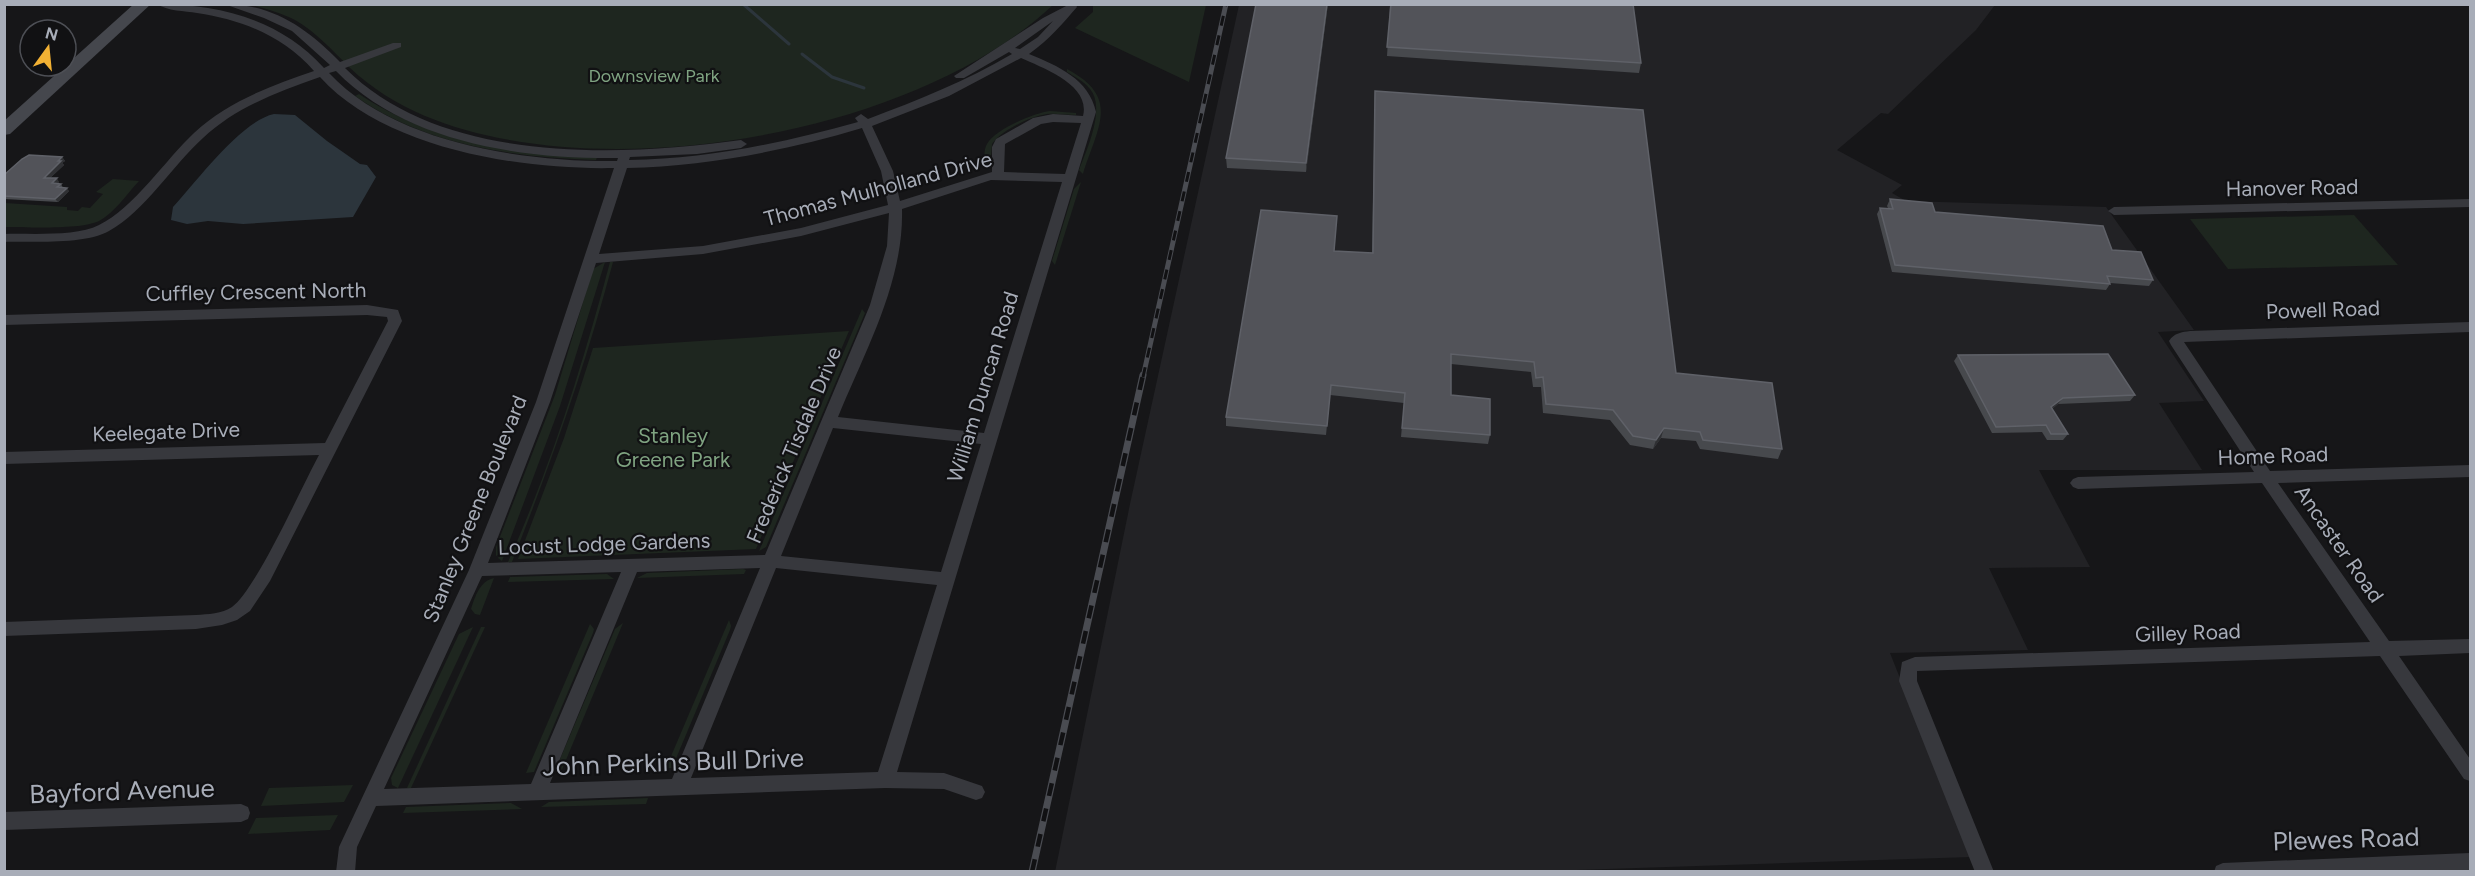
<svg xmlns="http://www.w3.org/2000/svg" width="2475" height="876" font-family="Figtree,sans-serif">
<rect width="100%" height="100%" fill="#161618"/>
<path fill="#222225" d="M1239,5h756l-19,25 -88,84 -7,-1 -44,37 65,35 -10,8 14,8 200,6 88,123 -36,2 46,69 -45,2 43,67h-163l51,97 -101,1 39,82 -138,3 81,204 -455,15h-461l75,-368z"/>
<g fill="#1e261f">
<path d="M252,5h801c-139,131 -452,184 -628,111 -28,-12 -54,-28 -76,-49 -17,-17 -33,-35 -54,-47 -14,-7 -28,-11 -43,-15z"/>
<path d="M1093,5h113l-17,77 -114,-54 18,-16z"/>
<path d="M1067,69c54,29 31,57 16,105l-4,-4c8,-21 27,-62 11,-81 -6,-8 -15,-12 -23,-17z"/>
<path d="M359,94c76,51 151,53 238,63l-1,3c-83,-3 -172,-15 -241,-64z"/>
<path d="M1050,111l26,2v2c-10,0 -20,-2 -29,-1 -18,3 -45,16 -55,30l-2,22 -5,1c0,-7 -2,-17 2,-23 8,-15 47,-31 63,-33z"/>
<path d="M113,179l26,2c-12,13 -25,32 -40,40 -19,9 -72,6 -94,6v-24l62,4v3l11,1 4,-4 8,1 13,-14 -7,-2z"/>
<path d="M1081,182l-26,83 -3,-4 22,-72z"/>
<path d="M2354,215l44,50 -170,4 -38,-50z"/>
<path d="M605,262l-45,144 -58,155 -4,-3 3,-5 -5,3v-9l59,-152 38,-126z"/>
<path d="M610,262h3c-27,102 -62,201 -101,300h-4c43,-96 75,-198 102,-300z"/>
<path d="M862,309l3,4 -99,234 -7,4z"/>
<path d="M849,331l-93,218 -238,10 46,-121 29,-90z"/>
<path d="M743,569l3,1 -2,4 -107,4 10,-5z"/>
<path d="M607,574l7,5 -106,3 2,-5z"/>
<path d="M494,578l-14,37 -5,-1 -4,-5c4,-13 9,-28 23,-31z"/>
<path d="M729,620l2,6 -1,4 -58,138h-6z"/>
<path d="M623,623l-62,149 -6,-1 60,-142z"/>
<path d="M590,624l4,5 -1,4 -59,139 -8,1z"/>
<path d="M473,627l-75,161 -6,-3 -1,-7 68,-144z"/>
<path d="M481,627h4l-74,161h-4z"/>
<path d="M353,785l-9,17 -83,4 8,-18z"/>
<path d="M648,798l-2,6 -105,3 8,-5z"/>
<path d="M511,803l11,6 -119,4 3,-6z"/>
<path d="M338,815l-8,15 -82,4 8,-16z"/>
</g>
<path fill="#2c353c" d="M274,114l21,1 32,26 33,23 7,1 9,12 -23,40 -110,7 -35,-3 -21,3 -16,-4 2,-13c24,-26 68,-86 101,-93z"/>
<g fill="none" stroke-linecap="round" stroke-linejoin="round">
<g stroke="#2c353c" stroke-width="3">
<path d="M743,4l46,40"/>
<path d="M802,54l30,23 32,11"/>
</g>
<g fill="#37383d" fill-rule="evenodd">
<path d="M157,4c63,0 124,16 167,64l6,-3 -38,-34 -28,-13 -40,-14c48,0 83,24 116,58l53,-19h8v4l-56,21c96,96 272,89 396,72l6,4 -6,4 -44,6 -67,3 -1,3c78,-1 154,-17 229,-38l-3,-4 6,-4 7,5c50,-19 98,-38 144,-65l-3,-2 -45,26h-8l-2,-2 89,-58 25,-13h8l1,2c-14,16 -28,33 -48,47 29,12 60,25 67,58l-199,660 47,1 38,13 3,6 -3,6 -6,2 -32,-11 -59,-1 -509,18 -19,41 -2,25h-19l3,-25 130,-277 67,-168 78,-234c-93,2 -229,-19 -294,-91 -42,15 -84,30 -117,61 -31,28 -58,73 -94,93 -24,14 -77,10 -105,11v-8c27,-1 72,3 95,-9 34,-16 67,-66 95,-92 34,-32 77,-47 120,-62 -31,-35 -71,-51 -117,-58 -12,-2 -30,-2 -40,-9zM1053,21l-15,16 -18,12 -5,-1zM1021,58c22,10 70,27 62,58l-30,-2 -20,4 -37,21 -4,8v25l-92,29 -7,-30 -21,-45 77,-30zM336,71c70,72 186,88 282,87l-1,3c-92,1 -222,-17 -288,-88zM1053,122l28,1 -16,51 -61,-2 1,-28 36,-20zM862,128l19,43 7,34 -87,23 -98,18 -104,8 28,-86c80,-2 158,-17 235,-40zM991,180l71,2 -78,251 -146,-16c27,-66 66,-135 64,-208zM889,213l-2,33 -17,59 -105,250 -277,8 62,-161 46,-139 107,-9 98,-18zM833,428l148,16 -40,128 -160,-16zM760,568l-88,211 -122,4 87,-211zM776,568l161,17 -59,187 -187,6zM621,572l-90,212 -147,5 98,-213z"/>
<path d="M2470,199v8l-356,8 -6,-4 6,-4z"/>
<path d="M367,305l31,5 4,11 -132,260 -20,30 -13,9 -15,5 -26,4 -192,7v-14l192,-7c12,-1 26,-1 36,-8 24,-17 70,-121 87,-152l-315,9v-12l321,-9 63,-122 -1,-4 -20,-2 -363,10v-10z"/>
<path d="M2470,322v10l-286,10 86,129 200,-6v12l-192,6 111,158 81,-2v14l-71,3 71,103v22l-6,-2 -84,-123 -463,15v10l77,191h-19l-76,-191 3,-19 13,-5 455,-15 -108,-159 -184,6 -5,-2 -3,-4 3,-4 5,-2 176,-5 -83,-127 -2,-4c5,-8 13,-9 21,-10z"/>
<path d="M241,804l7,3 2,6 -2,6 -7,3 -237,8v-18z"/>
<path d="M2470,853v18l-256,1 2,-6 7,-3z"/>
</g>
<path fill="#45474d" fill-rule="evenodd" d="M134,4h17l-141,130 -6,1v-14z"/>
<defs>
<path id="rail-far1" d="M1143,377l83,-373"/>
<path id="rail" d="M1032,872l111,-497"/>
</defs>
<use href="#rail-far1" stroke="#4a4c52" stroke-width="5"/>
<use href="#rail" stroke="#4a4c52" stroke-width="7"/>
<use href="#rail-far1" stroke="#111113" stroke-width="3" stroke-dasharray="10" stroke-linecap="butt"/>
<use href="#rail" stroke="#111113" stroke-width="4.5" stroke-dasharray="13" stroke-linecap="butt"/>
</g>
<g fill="#47494d">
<path d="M1328,4l-22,168 -79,-4 -1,-10z"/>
<path d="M1390,4l251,59 -2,10 -252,-17z"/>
<path d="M1375,91l301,282 106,76 -4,10 -78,-10 -4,-8 -35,-3 -8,11 -23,-4 -20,-25 -67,-7 -2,-26h-8l-2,-15 -80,-8v31l39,40 -2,9 -87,-7 3,-34 -74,-8 -4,40 -100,-9v-9l108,-166 38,2z"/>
<path d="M62,157l3,4 -3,2 2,2 -14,13 9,4 -2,2h4l2,4 6,3 -11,11 -54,-3v-24z"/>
<path d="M1890,199l45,13 177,38 41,30 -4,6 -39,-3v1l-4,6 -214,-18 -15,-58 3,-6h8l-1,-2z"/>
<path d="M1958,355l177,40 -5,6 -72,3 -6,5 16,25 -5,6h-16l-5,-8 -50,1 -38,-72z"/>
</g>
<g fill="#2f3033">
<path d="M1327,4h1l-22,168v-9z"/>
<path d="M62,157l3,4 -3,2 2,2 -17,16 -3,-3z"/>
<path d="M57,178l2,4 -5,5 -2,-4z"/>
<path d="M67,188l2,3 -11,11 -3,-3z"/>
<path d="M2063,398l-5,6 -11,9 4,-6z"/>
<path d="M1664,428l-3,10 -8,11 3,-9z"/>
</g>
<g fill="#525359" stroke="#5f6168" stroke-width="1.5">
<path d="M1256,4h71l-21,159 -80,-5z"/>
<path d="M1391,4h242l8,59 -254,-16z"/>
<path d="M1375,91l268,19 33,263 96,10 10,66 -79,-9 -3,-8 -36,-4 -8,12 -23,-4 -20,-26 -67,-6 -3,-27 -7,1 -2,-16 -83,-8v41l39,4v36l-88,-7 3,-35 -74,-8 -4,41 -101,-9 35,-207 76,6 -3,35 39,2z"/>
<path d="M29,155l33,2 -4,4h3l-17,17h13l-5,5 9,1 -4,3 10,1 -12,11 -51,-3v-21l18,-16z"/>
<path d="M1890,199l42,4 3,9 168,14 9,24 29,2 12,28 -46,-4 3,8 -215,-19 -15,-57 13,1z"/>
<path d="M2108,354l27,41 -72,3 -12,9 17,27h-17l-5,-9 -50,2 -38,-72z"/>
</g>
<g text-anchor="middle" stroke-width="4.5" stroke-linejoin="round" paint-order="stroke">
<g font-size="18" fill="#7fa381" stroke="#111113">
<text x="654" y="82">Downsview Park</text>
</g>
<g font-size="21" fill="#a8adb8" stroke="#111113">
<text transform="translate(2292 188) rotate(-1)" y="7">Hanover Road</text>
<text transform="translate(878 189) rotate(-15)" y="7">Thomas Mulholland Drive</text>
<text transform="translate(256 292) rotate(-1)" y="7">Cuffley Crescent North</text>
<text transform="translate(2323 310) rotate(-2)" y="7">Powell Road</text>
<text transform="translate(983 387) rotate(-73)" y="7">William Duncan Road</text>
<text transform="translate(166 432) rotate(-2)" y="7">Keelegate Drive</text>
<text transform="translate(794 445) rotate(-67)" y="7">Frederick Tisdale Drive</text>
<text transform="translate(2273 456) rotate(-2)" y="7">Home Road</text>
<text transform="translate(475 509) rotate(-68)" y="7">Stanley Greene Boulevard</text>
<text transform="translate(604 544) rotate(-2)" y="7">Locust Lodge Gardens</text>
<text transform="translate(2339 544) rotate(55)" y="7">Ancaster Road</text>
<text transform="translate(2188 633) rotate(-2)" y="7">Gilley Road</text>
</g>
<g font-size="21" fill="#7fa381" stroke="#111113">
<text x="673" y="443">Stanley<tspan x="673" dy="24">Greene Park</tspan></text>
</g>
<g font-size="26" fill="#a8adb8" stroke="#111113">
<text transform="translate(673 762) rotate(-2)" y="9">John Perkins Bull Drive</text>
<text transform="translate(122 791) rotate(-2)" y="9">Bayford Avenue</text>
<text transform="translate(2346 839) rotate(-2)" y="9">Plewes Road</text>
</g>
</g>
<rect width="2475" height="876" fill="none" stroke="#a8adb8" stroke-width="12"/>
<g transform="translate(48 48) rotate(15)"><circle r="28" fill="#111113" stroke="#4d4f55" stroke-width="1.5"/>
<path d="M0-4.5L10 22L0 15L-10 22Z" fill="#f2b134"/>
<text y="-9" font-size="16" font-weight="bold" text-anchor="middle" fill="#a8adb8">N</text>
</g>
</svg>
